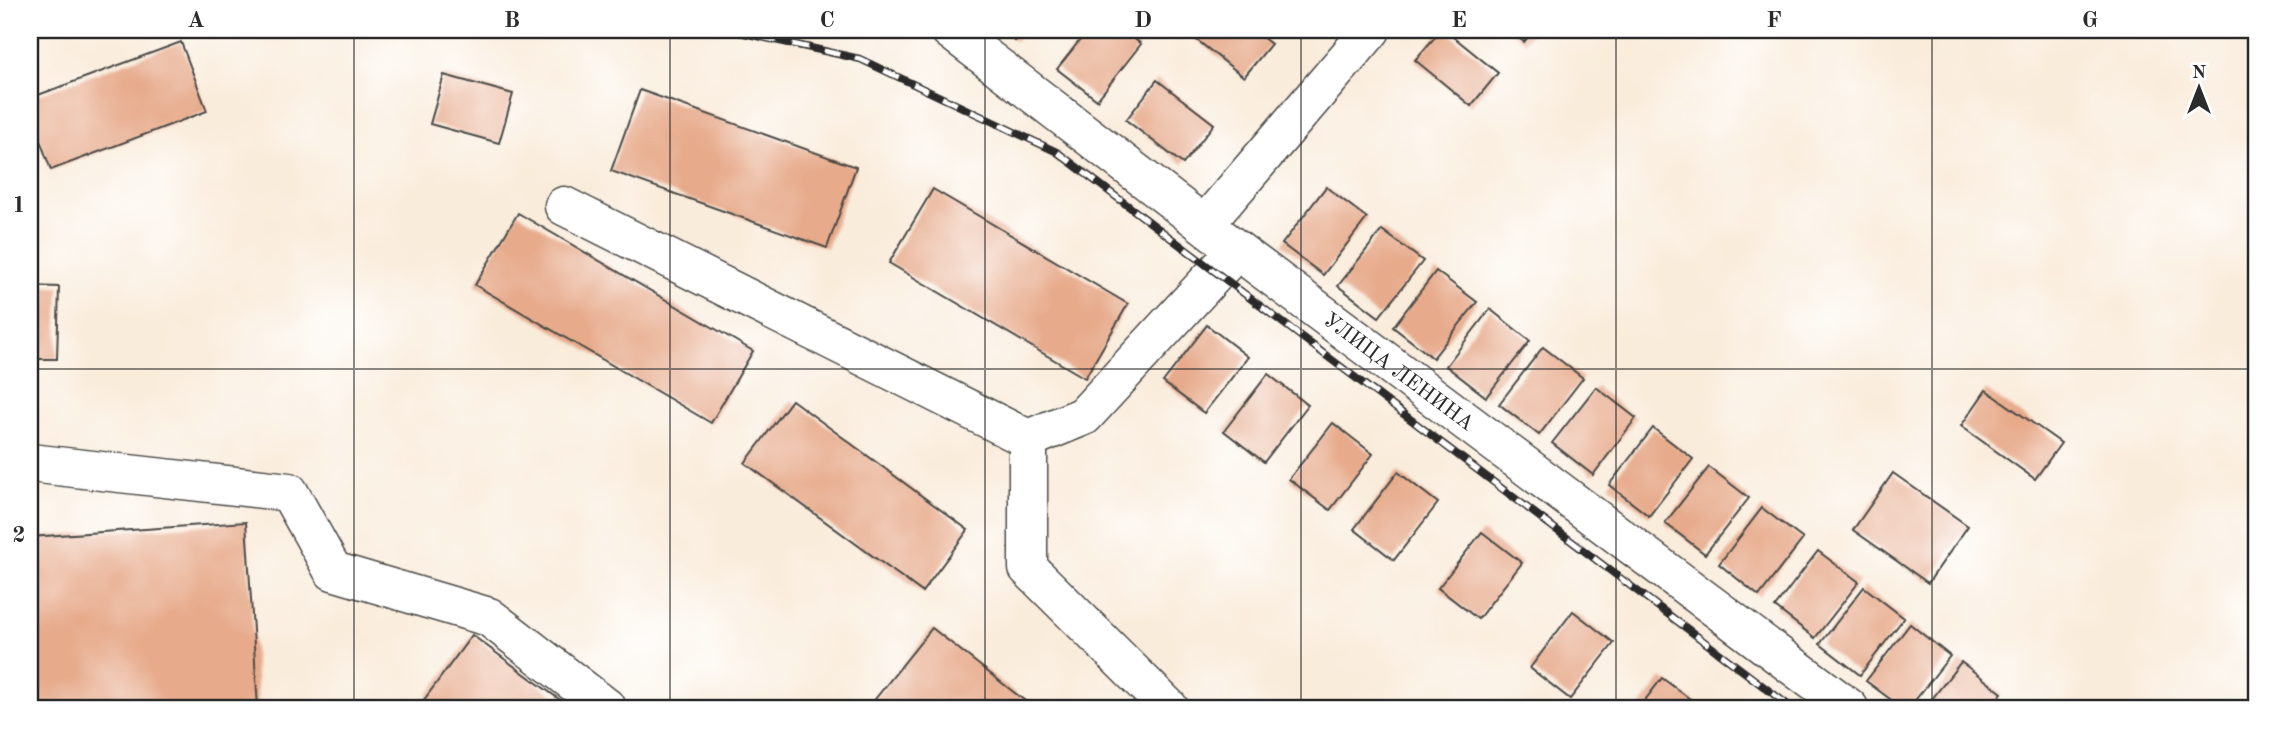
<svg xmlns="http://www.w3.org/2000/svg" width="2286" height="738" font-family="'Old Standard TT',serif">
<rect width="100%" height="100%" fill="#fff"/>
<filter id="ink" filterUnits="userSpaceOnUse"><feTurbulence type="fractalNoise" baseFrequency=".0143" numOctaves="2"/><feDisplacementMap in="SourceGraphic" scale="14" xChannelSelector="R" yChannelSelector="G"/><feConvolveMatrix kernelMatrix="1 2 1 2 8 2 1 2 1" color-interpolation-filters="sRGB"/></filter>
<filter id="wash" filterUnits="userSpaceOnUse"><feTurbulence type="fractalNoise" baseFrequency=".00686" numOctaves="4" result="noise"/><feDisplacementMap in="SourceGraphic" scale="28" xChannelSelector="R" yChannelSelector="G"/><feGaussianBlur stdDeviation="1.57" result="paint"/><feColorMatrix in="noise" values="0 0 0 0 0 0 0 0 0 0 0 0 0 0 0 0 0 1.4 0 .05"/><feComposite in="paint" operator="in"/></filter>
<g filter="url(#wash)">
<rect width="100%" height="100%" fill="#f9ecdb"/>
<g id="blocks">
<g fill="#e7ab8c">
<path d="M1001,30h23l-9,11z"/>
<path d="M1088,30h35l18,14 -44,56 -40,-31z"/>
<path d="M1190,30h63l18,14 -27,33 -56,-44z"/>
<path d="M1441,30h4l53,43 -27,33 -56,-46z"/>
<path d="M1509,30h25l-10,12z"/>
<path d="M181,42l26,69 -156,59 -21,-57v-15z"/>
<path d="M444,75l69,19 -14,49 -69,-19z"/>
<path d="M1157,80l57,44 -31,40 -57,-44z"/>
<path d="M640,90l216,77 -29,81 -216,-77z"/>
<path d="M1326,187l41,31 -44,57 -41,-31z"/>
<path d="M933,189l195,115 -43,74 -196,-115z"/>
<path d="M518,213l235,138 -42,72 -236,-138z"/>
<path d="M1382,230l41,31 -44,56 -41,-31z"/>
<path d="M1436,271l41,31 -44,56 -40,-31z"/>
<path d="M30,286l29,1 -2,72h-27z"/>
<path d="M1490,309l40,32 -44,56 -40,-31z"/>
<path d="M1207,325l41,32 -44,56 -41,-31z"/>
<path d="M1543,347l40,31 -44,57 -40,-31z"/>
<path d="M1268,374l40,31 -44,57 -40,-31z"/>
<path d="M1596,387l40,31 -43,57 -41,-32z"/>
<path d="M1986,390l75,53 -26,36 -74,-53z"/>
<path d="M792,400l176,130 -46,62 -177,-129z"/>
<path d="M1333,423l40,31 -43,56 -41,-31z"/>
<path d="M1653,428l40,31 -44,57 -40,-31z"/>
<path d="M1709,467l40,31 -44,56 -40,-31z"/>
<path d="M1398,472l40,31 -44,57 -40,-31z"/>
<path d="M1893,473l75,53 -40,57 -75,-53z"/>
<path d="M1762,508l41,31 -44,57 -40,-32z"/>
<path d="M246,522l12,186h-228v-171z"/>
<path d="M1482,532l40,31 -44,56 -40,-31z"/>
<path d="M1818,551l41,31 -44,56 -40,-31z"/>
<path d="M1864,587l40,31 -44,57 -40,-31z"/>
<path d="M1573,611l41,32 -44,56 -40,-31z"/>
<path d="M1910,624l40,32 -41,52h-7l-36,-27z"/>
<path d="M932,628l102,80h-166z"/>
<path d="M472,635l99,73h-153z"/>
<path d="M1961,662l41,31 -12,15h-65z"/>
<path d="M1662,678l40,30h-63z"/>
</g>
</g>
</g>
<g filter="url(#ink)">
<use href="#blocks" fill-opacity="0" stroke="#4a4845" stroke-width="2"/>
<g fill="none" stroke-linecap="round" stroke-linejoin="round">
<defs>
<g id="minor">
<path id="s1" d="M950,30l287,220 612,458"/>
<path d="M564,206l464,233 56,-23 153,-166"/>
<path d="M1205,224l166,-194"/>
<path d="M1028,439v129l141,140"/>
<path d="M30,463l259,29 44,79 156,46 118,91"/>
</g>
</defs>
<use href="#minor" stroke="#4a4845" stroke-width="41"/>
<use href="#minor" stroke="#fff" stroke-width="38"/>
<defs>
<path id="rail" d="M730,30l130,29 197,93 735,556"/>
</defs>
<use href="#rail" stroke="#2b2b2b" stroke-width="8"/>
<use href="#rail" stroke="#fff" stroke-width="5" stroke-dasharray="16" stroke-linecap="butt"/>
</g>
</g>
<path fill="none" stroke="#2b2b2b" stroke-width="2" stroke-opacity="0.55" d="M354,30v678M670,30v678M985,30v678M1301,30v678M1616,30v678M1932,30v678M30,369h2226"/>
<g text-anchor="middle" stroke-width="6" stroke-linejoin="round" paint-order="stroke">
<g font-size="21" fill="#2b2b2b" stroke="#fff">
<text dy="7" stroke="none"><textPath href="#s1" startOffset="564">УЛИЦА ЛЕНИНА</textPath></text>
</g>
</g>
<rect width="2286" height="738" fill="none" stroke="#fff" stroke-width="77"/>
<g transform="translate(2199 88)" stroke="#ffffff" stroke-width="5" paint-order="stroke">
<path d="M0-5L12 26L0 18L-12 26Z" fill="#2b2b2b"/>
<text y="-10" font-size="19" font-weight="bold" text-anchor="middle" fill="#2b2b2b">N</text>
</g>
<rect x="38" y="38" width="2210" height="662" fill="none" stroke="#2b2b2b" stroke-width="2.5"/>
<g font-size="23" text-anchor="middle" font-weight="bold" fill="#2b2b2b">
<text x="196" y="27">A</text>
<text x="512" y="27">B</text>
<text x="827" y="27">C</text>
<text x="1143" y="27">D</text>
<text x="1459" y="27">E</text>
<text x="1774" y="27">F</text>
<text x="2090" y="27">G</text>
<text x="19" y="212">1</text>
<text x="19" y="542">2</text>
</g>
</svg>
